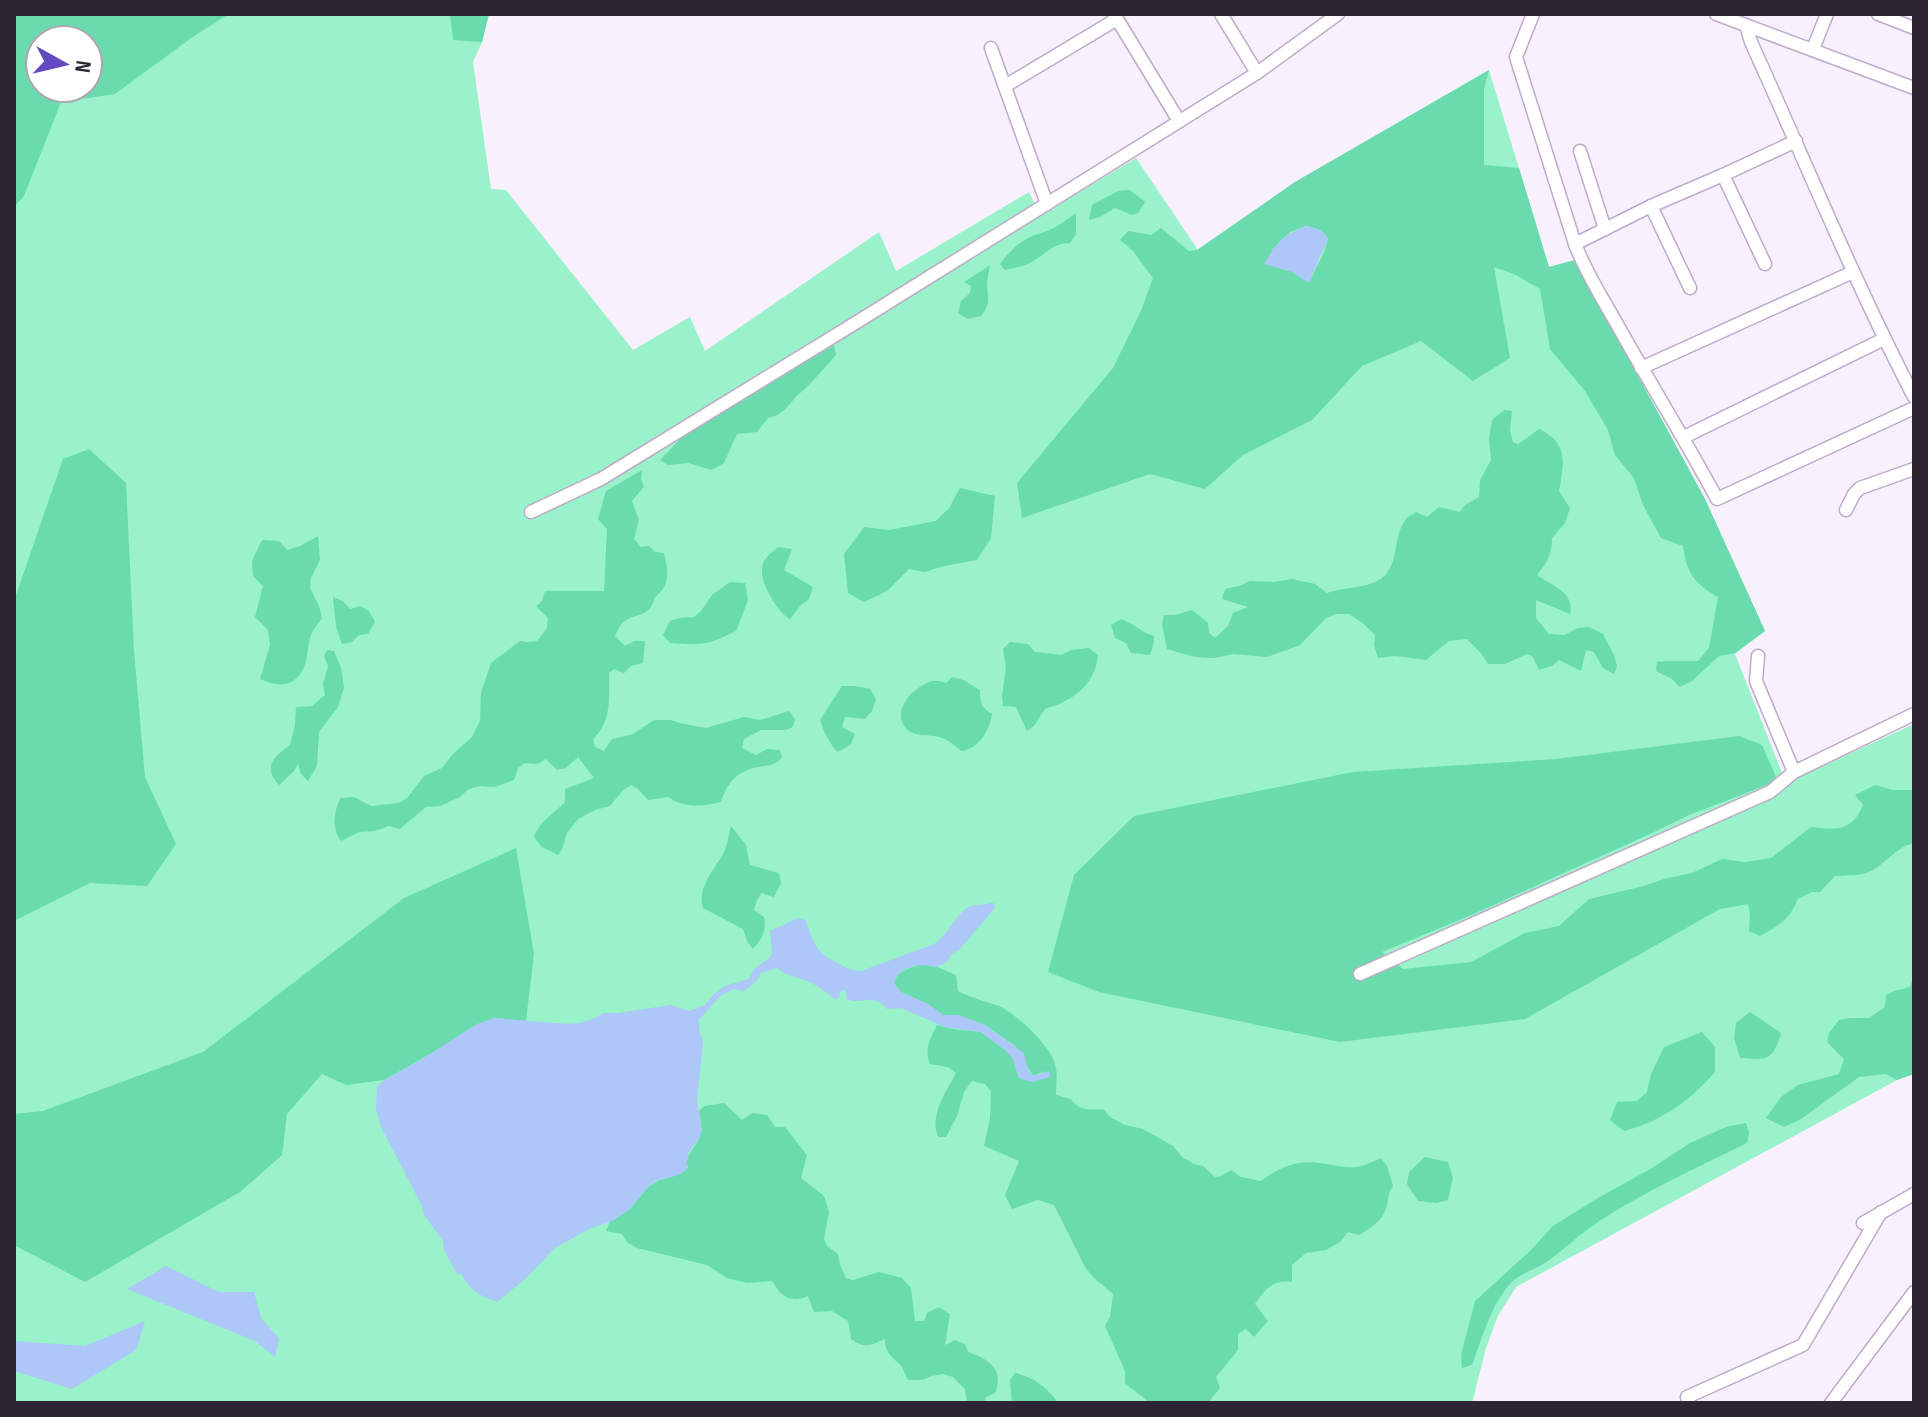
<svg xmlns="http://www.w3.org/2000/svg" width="1928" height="1417" font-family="'Sofia Sans Condensed',sans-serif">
<rect width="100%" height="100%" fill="#f8f0fd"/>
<path fill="#99f2ca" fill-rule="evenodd" d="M14,14h475l-7,28 -9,20 18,127 15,1 127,160 57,-33 15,34 174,-119 17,39 133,-79 11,24 96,-58 62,92 97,-68 194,-112 60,197 26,-7 130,239 60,132 -30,23 51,129 128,-59v350l-17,6 -381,207 -18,29 -12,32 -14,55h-1458zM40,40h48v48h-48z"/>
<g fill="#6adbac" fill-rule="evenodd">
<path d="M14,14h215l-35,22 -79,58 -54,8 -37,94 -10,11zM40,40h48v48h-48z"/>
<path d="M450,14h39l-7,28 -29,-2z"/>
<path d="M1489,70l-5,19v76l35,3 30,99 26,-7 130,239 60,132 -30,22 -16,3 -27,25 -12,6 -8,-8 -16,-8 1,-9 11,-1h30l11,-13 9,-51c-24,-14 -31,-23 -35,-51l-22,-8 -18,-33 -9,-27 -19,-23 -7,-25 -23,-39 -35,-42 -10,-60 -24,-14 -22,-8 16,91 -37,23 -52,-40 -59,25 -50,54 -69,35 -38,34 -55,-15 -128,44 -5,-35 96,-115 28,-57 12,-33 -20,-27 -13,-11 8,-9 23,4 10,-7 28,23 8,-1 98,-68zM1306,226c10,2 16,3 22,13l-4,13 -15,31 -17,-11 -20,-22 18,-18z"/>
<path d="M1130,190l15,12 -7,11 -6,2 -17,-7 -15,9 -11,3 3,-15 26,-14z"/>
<path d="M1076,213v21l-6,9c-17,0 -24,11 -38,19 -8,4 -18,6 -27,8l-5,-6c15,-20 24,-26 47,-33 10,-3 20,-12 29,-18z"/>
<path d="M990,265c-1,6 -3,14 -3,20 1,15 4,18 -6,31l-13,3 -10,-6 3,-12 9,-8 1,-7 -7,-4z"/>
<path d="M834,345l2,10c-12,13 -24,28 -37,39 -11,10 -14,21 -31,24l-11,14 -20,2 -13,29 -12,7 -24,-7 -20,2 -8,-5 21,-22z"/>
<path d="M1504,410l8,1 -2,19 3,12 5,2 21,-15c30,14 25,34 20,62l11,17 -5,15 -13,15c0,16 -5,25 -15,37 15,11 38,17 33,39l-34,-14v18l13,16 15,1 14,-7 11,-1 14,7 11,21 3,11 -3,8 -11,-6 -9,-16 -8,-2 -5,21 -22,-11 -7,6 -13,4 -6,-13 -6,-3 -22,10h-17l-7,-11 -14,-14 -18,2 -23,19 -31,-4 -17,2 -4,-13 1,-10 -11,-11 -15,-10h-13l-10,4 -26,27 -33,12 -34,-3 -18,4 -20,-1 -28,-8 -5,-25 2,-9h11l17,-5 16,13 1,10 6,5 13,-12 5,-13 15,-6 -26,-8 3,-10 14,-3 11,-5 24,1 18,-3 23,5 12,9c16,-6 35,-4 50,-12 24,-11 14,-43 29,-62 1,-2 7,-5 10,-7l11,5 12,-10 21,5 5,-7 14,-8 1,-17 11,-20 -2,-21 3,-19z"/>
<path d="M89,449l37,34 8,168 11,126 31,67 -29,42 -57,-3 -76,38v-320l49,-142z"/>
<path d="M642,470l-1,9 3,8 -12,14 7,19 -5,19 7,8 8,-1 6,6 9,1c4,17 7,33 -9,44 -6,23 -19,14 -33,26 -1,1 -7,12 -7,13l10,10 9,-5h11l-2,22 -12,3 -7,7 -10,-4 -5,4c0,24 3,49 -16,66l2,8 9,4 8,-12 21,-5 21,-14h16l14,4 22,4 38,-11 16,3 29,-9 6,8 -2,8 -7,3h-25l-17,9 -2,9 14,7 11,-6 13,1 2,8c-8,8 -13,7 -24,9 -21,4 -31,16 -37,35 -19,5 -37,6 -53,-5l-20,3 -10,-11 -7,-4 -8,5 -13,16 -15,4 -17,9 -11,14 -5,17 -4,5 -16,-8 -8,-10c5,-16 20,-23 31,-35v-13l29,-11 -16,-21 -12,11 -9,2 -11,-11 -8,5 -13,-1 -7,5 -4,12 -19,7 -14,-1 -12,3 -11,9 -18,8 -14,1 -26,22 -11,-3 -14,5 -16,1 -18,9c-10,-13 -7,-28 -1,-43l14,-1 17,9 28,-3 9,-6 16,-21 18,-8 11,-14 19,-17 8,-16 1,-28 10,-30 29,-22 7,1 10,-1 10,-13 1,-10 -12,-12 6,-5 3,-10h59l3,-62 -9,-10 8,-28z"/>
<path d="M960,488l35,8 -4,42 -14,22 -33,6 -20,6 -15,-3 -22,22 -23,11 -16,-9 -4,-39 20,-27 25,3 47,-9 13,-13z"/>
<path d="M318,536l2,24 -9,18 -1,10 9,18 3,12c-3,5 -9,11 -11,17 -3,8 -3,18 -5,26 -7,25 -24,28 -46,18l10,-34 -2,-15 -13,-13 8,-31 -10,-10 -1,-15 10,-21 17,1 8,9 13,-4z"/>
<path d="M778,547l14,2 -8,21 29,17 -4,12 -8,6 -11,14c-12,-6 -30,-36 -28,-51 1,-10 9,-15 16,-21z"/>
<path d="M730,582l15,1 3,17 -12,31c-30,15 -34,14 -66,12l-7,-8 7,-14 9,-3 15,-1 7,-6 11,-16z"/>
<path d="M333,597l10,4 7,8 10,-3 9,5 6,11 -7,12 -9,1 -7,7 -10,2 -6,-17z"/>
<path d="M1121,619c12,4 20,13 33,17v6l-4,13 -19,-2 -5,-10 -11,-5 -4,-13z"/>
<path d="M1010,642l18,2 7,8 27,3 9,-5 18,-2 9,7c-3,31 -26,46 -53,54l-11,17 -7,5 -11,-24 -13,-1 -1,-10 4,-29 -3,-18z"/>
<path d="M327,650l7,1 7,17 3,19 -6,20 -19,25 -2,34 -9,15 -7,-7 -3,-10 -4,7 -15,14c-17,-18 -5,-28 11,-40l5,-20 1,-18 16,-1 13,-11 -2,-11 5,-18 -4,-10z"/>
<path d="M952,677l11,3 17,10c0,13 1,17 12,24 -3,17 -13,35 -31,37 -7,-6 -13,-12 -22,-14 -10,-3 -22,0 -30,-6 -16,-12 -5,-34 8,-42 10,-7 17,-11 29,-6z"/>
<path d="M842,686h13l15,3 6,10 -4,12 -7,8 -20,-2 -3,10 13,7 -4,10 -13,8c-8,-6 -15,-23 -18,-32z"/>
<path d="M1739,736l23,9 15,34 -10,6 -78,30 -37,18 -183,83 -87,36 21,17 68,-7 54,-29 34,-7 30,-27 55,-13 20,-7 28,-6 30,-14 23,3 26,-4 40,-31c25,3 41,5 52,-22l-8,-10 20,-10 18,5h19l2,-3v56c-18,4 -28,21 -45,29 -9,4 -23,3 -34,4l-15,16h-8l-14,7c-10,22 -17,25 -38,37l-11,-5 1,-16 -2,-11 -28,5 -195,110 -185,23 -241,-50 -51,-20 26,-97 60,-59 219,-44 203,-13z"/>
<path d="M731,826l15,19 4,20 29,8 2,10 -7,14 -12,-4 -5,7 -3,10 10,7c3,13 -2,22 -11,32l-5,-6 -5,-14 -40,-21c-6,-19 9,-36 19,-52 5,-8 7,-21 9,-30z"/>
<path d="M516,848l18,106 -8,67 -32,-3 -110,62 -38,5 -24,-11 -35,40 -5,41 -42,37 -155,90 -71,-37v-131l29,-3 160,-59 201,-154z"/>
<path d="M920,964l17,3 19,8 2,16c13,7 27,10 41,15 16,7 52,40 56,58 3,9 1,21 1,31l15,4c8,12 19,11 32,10l7,8 15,8 18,4 30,17 9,11 12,7 9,2 12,11 6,-1 10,-6 10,7 20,4c22,-16 38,-22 65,-17 11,2 21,4 31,3 8,-1 17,-6 24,-9l6,8 6,20c-6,8 -4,11 -6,19 -3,15 -16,23 -28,30l-11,-3 -8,10 -14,8 -20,3 -14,12v17c-20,-3 -27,8 -37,22l13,17 -14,16 -8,-8 -8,5v16l-22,27 4,11 -12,15h-58l-25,-20v-12l-20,-45 5,-9 3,-23 -19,-16 -9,-11 -31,-62 -16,-5 -26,9 -7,-14 14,-34 -35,-15 6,-28 1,-27 -6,-7 -13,-3 -8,11 -7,24 -11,21h-8c-9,-23 8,-44 18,-64l-8,-6 -18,-3c-6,-14 0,-26 7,-39l17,4 27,3 24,18 8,9 6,19 14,4 12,-11 -12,5 -18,-30 -30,-21 -27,-10h-15l-15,-11 -27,-12 -7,-8c3,-15 15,-14 26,-20z"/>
<path d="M1914,976v98l-17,6 -11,-6 -27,3 -58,42 -17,8 -18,-9 15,-21 17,-12 41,-11 5,-15 -17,-17 2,-9 10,-13 11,-2h19l16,-11 1,-12 8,-4 16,-4z"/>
<path d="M1750,1012l31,21c-9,28 -12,27 -41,25l-6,-20 2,-15z"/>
<path d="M1702,1032l13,15v25c-25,29 -53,49 -91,59l-14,-11 7,-18 20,-1 10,-9 4,-18 13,-27z"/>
<path d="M724,1103l18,17 11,-7 14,2 8,12h10l22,28 -6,23 23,18 5,16 -5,27 3,7 11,8 2,11 6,13 7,2 26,-8 23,6 9,10 4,33h9l3,-8 12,-6 11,7 -5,31 10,-5 10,4 3,8c20,7 37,17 27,41l-9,4 -2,6h-17l-2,-14 -12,-12 -10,-3 -11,2 -10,4h-14c-1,-2 -5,-11 -6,-13 -9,-10 -17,-13 -17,-28 -16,7 -20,10 -34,0l-3,-18 -16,-10 -18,1 -6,-16c-10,5 -22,4 -29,-5 -3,-3 -4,-7 -7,-10l-25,2 -20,-5 -20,-13 -70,-17 -10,-6 -5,-8 -16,-3 4,-9 19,-12 19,-23 38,-23c2,-13 13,-20 15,-32 1,-6 -1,-15 -2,-21l5,-5z"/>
<path d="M1746,1123l3,10 -2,10c-49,24 -99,47 -146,77 -19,12 -35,28 -53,41 -11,8 -28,12 -37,22 -20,21 -29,56 -39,82l-10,3 -1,-13 14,-54 56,-51 22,-24 45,-28 54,-30 38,-25 36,-16z"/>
<path d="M1425,1157l23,5 5,16 -5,22 -11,3 -19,-2 -11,-17 2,-12z"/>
<path d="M1015,1373c17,3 34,16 43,30h-46l-2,-23z"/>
</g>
<g fill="#acc7f8">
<path d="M1306,226c10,2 16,3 22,12l-19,45 -17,-11 -28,-8c11,-20 20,-30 42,-38z"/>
<path d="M991,903h3l1,5 -36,42 -8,4 -3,7 -11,6c-16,-4 -38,-2 -43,16l7,9 27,12 15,11h15l27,10 39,28 4,17 5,6 16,-5 1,4 -1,2 -16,5 -14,-4 -6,-19 -8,-9 -24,-18 -36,-5 -44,-19 -14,1c-15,-18 -23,-3 -41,-10v-6l-2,-3 -4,2 -1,6 -4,1c-9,-7 -18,-14 -28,-18 -11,-5 -21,-5 -30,-13l-16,5 -4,7 -10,9 -5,2 -9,-2 -13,7 -21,24v9l4,13 -6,58 5,31 -3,7 -10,14 -3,12 3,2 -3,4 -7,5 -23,6 -8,6 -19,23 -19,12 -19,6 -36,20 -29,30 -29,24c-15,-5 -28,-12 -35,-27l-5,-1 -13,-24 -1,-9 -19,-26 -2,-9 -41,-79 -5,-18 1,-22 7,-7 38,-21 55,-35 17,-6 74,6 13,-1 14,-5 8,-5h15l53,-8 18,6 16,-6 9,-11 11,-8 24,-7 5,-10 15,-11 3,-5 -2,-22 28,-13 7,2c10,22 8,31 31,42 9,5 15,9 25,9l73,-27c14,-8 25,-35 37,-38 7,-2 14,-1 20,-3z"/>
<path d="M166,1266l53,26h35l7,26 18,21 -4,18 -20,-16 -128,-52z"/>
<path d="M145,1321l-9,29 -64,39 -58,-18v-30l71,5z"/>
</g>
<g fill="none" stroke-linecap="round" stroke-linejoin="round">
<defs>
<g id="minor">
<path d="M1114,14l65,107"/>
<path d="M1221,14l36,59"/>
<path d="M1533,14l-17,43 59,187c11,29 28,55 43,82 33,59 68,115 99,173l197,-91"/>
<path d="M1716,14l198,74"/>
<path d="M1878,14l36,14"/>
<path d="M1746,25l5,17c54,119 103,239 163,355"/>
<path d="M991,48l56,156"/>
<path d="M1813,49l14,-35"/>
<path d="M1005,86l112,-67"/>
<path d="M1580,151l25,78"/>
<path d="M1723,175l42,89"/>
<path d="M1651,206l39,82"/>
<path d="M1575,244l76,-38 72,-31 73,-34"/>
<path d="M1641,368l212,-96"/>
<path d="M1684,437l200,-98"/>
<path d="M1846,510l8,-16 6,-6 54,-19"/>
<path d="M531,512l70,-33 256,-157 400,-249 81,-59"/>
<path d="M1758,656l-2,25 38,91"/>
<path d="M1360,974l410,-182 24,-20 120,-58"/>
<path d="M1863,1223l51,-29"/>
<path d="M1689,1403l-2,-6 116,-52 78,-133"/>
<path d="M1831,1403l83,-111"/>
</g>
</defs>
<use href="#minor" stroke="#beabca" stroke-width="15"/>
<use href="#minor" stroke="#fff" stroke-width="12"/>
</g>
<rect width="1928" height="1417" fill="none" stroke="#2d2531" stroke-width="32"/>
<g transform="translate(64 64) rotate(98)"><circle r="38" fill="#ffffff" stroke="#aba8ad" stroke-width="2"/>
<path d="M0-6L14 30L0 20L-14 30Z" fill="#6349c2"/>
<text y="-12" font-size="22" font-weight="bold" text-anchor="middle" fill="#2d2531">N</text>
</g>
</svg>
